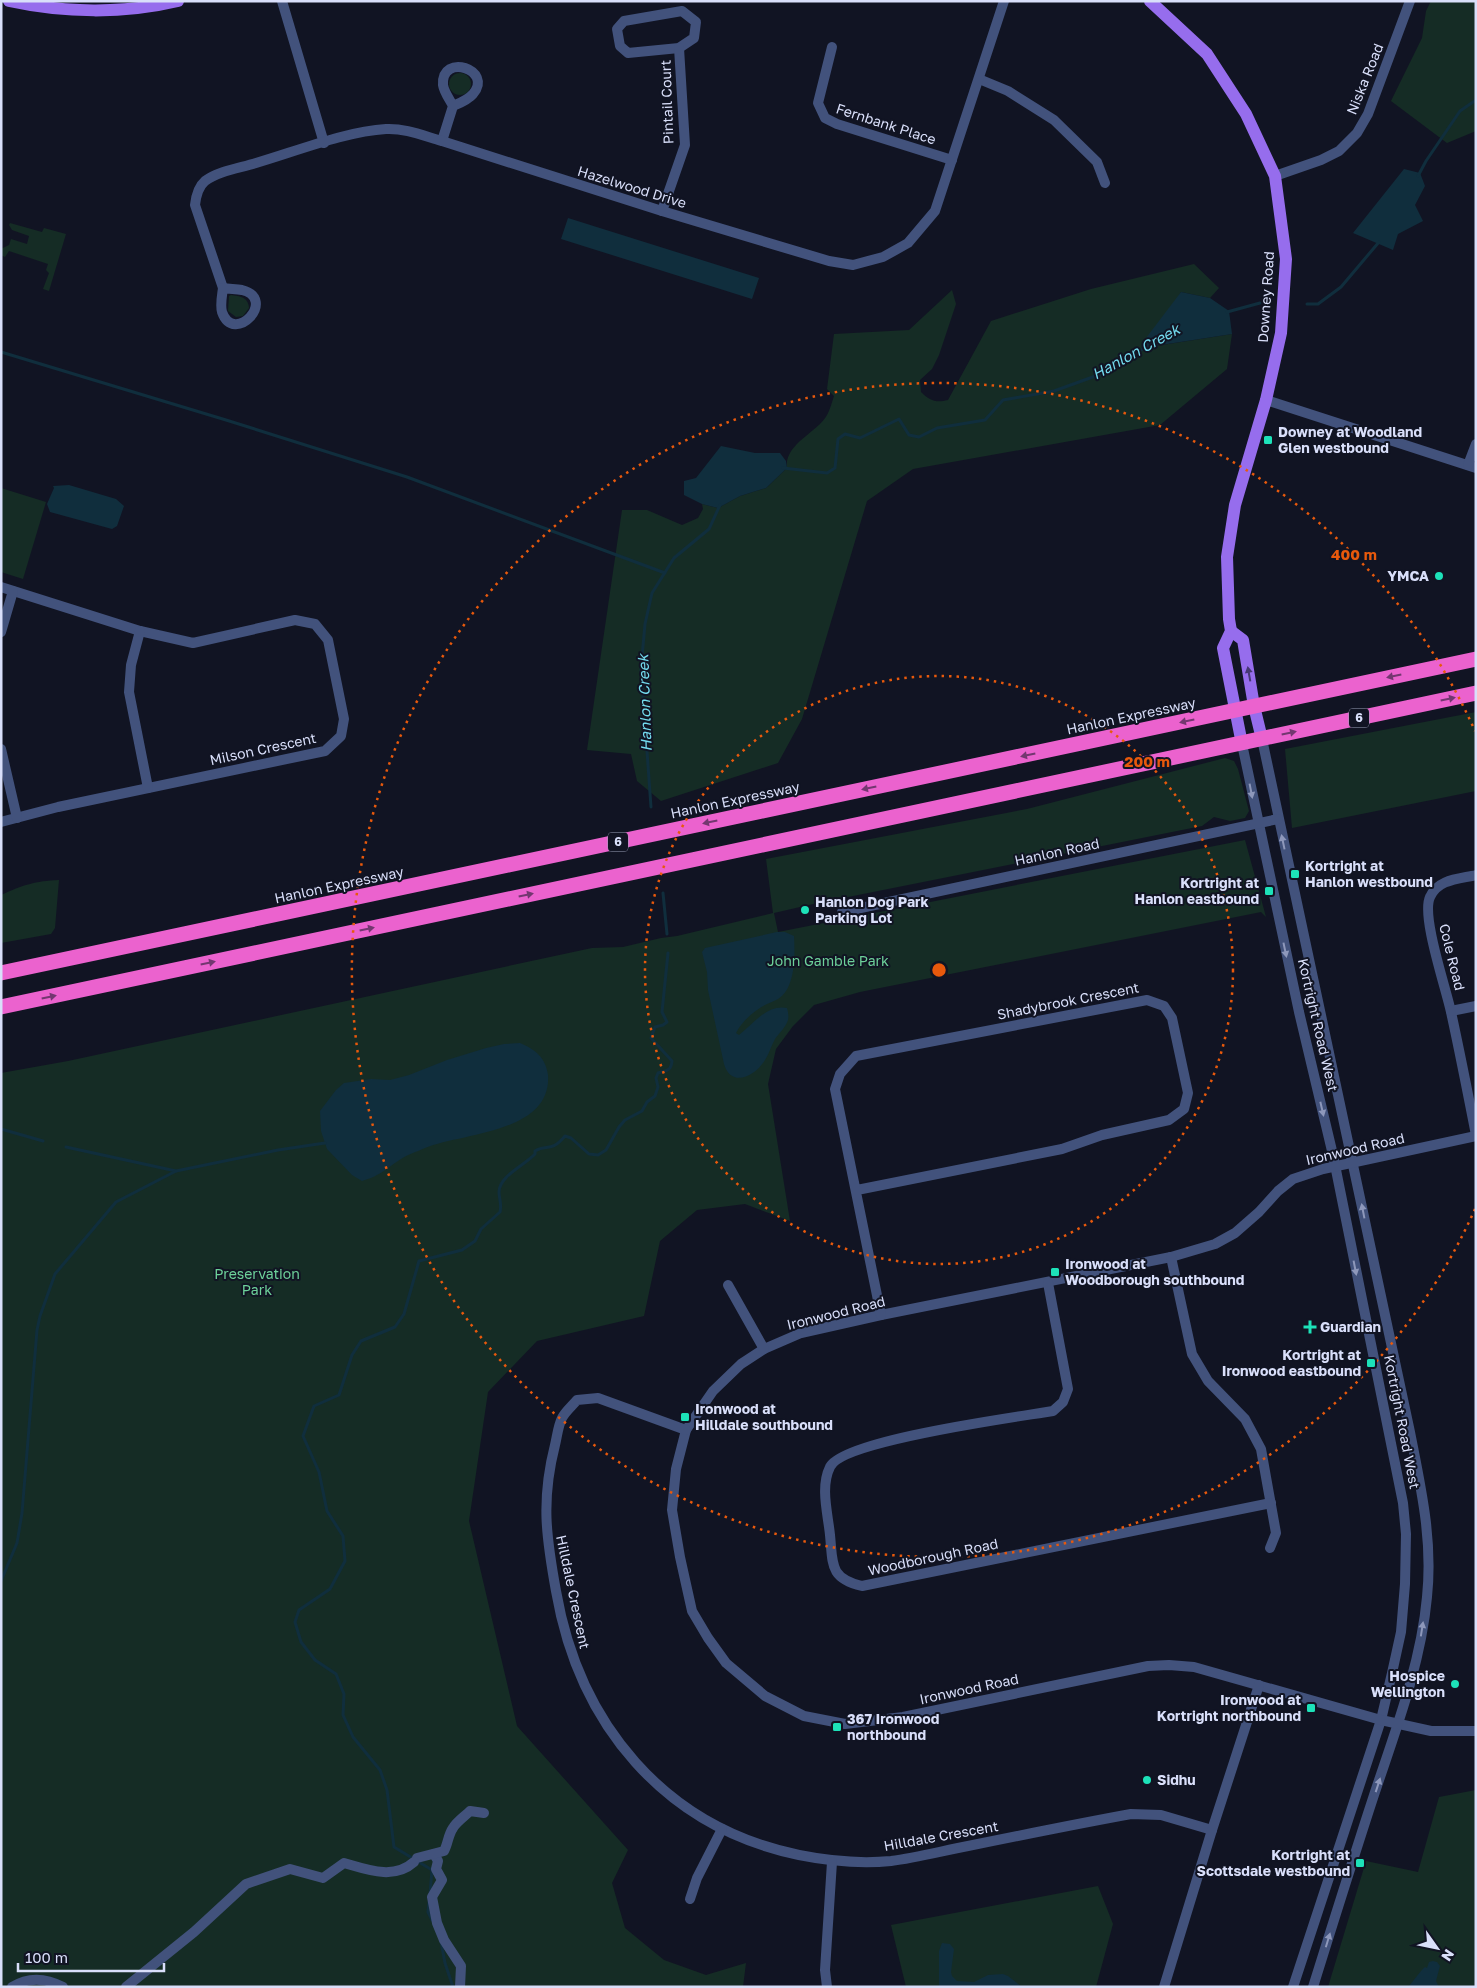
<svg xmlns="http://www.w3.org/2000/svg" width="1477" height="1988" font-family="'Golos Text',sans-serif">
<rect width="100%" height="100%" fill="#111423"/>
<g fill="#152c25">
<path d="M1431,1h45v130l-29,12 -56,-42 31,-63 4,-27z"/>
<circle cx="460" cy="84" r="11"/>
<path d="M10,223l32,9 2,-4 22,6 -17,57 -6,-2 6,-16 -3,-3 2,-6 -39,-13 -4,6 -4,-2v-6l8,-4 2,-6 16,5 2,-8 -17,-6 -3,-5z"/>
<path d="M1194,264l25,24 -9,10 -29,-6 -32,55 83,-13 -5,35 -67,56 -247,44 -46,32 -65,218 -24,44 -117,38 -24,-20 -6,-27 -44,-4 35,-240h25l35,15 16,-7 5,-9 -1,-5 16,4 22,-12 26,-8 21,-20c-3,-24 30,-35 40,-53 3,-5 5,-13 7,-19l-7,-7 7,-55 75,-4 43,-40 4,14 -17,51 -7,14 -12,11 1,12c9,9 15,11 27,8l43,-79 100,-32z"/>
<path d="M231,295c9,1 17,2 18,13l-6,8 -7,1 -8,-6 1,-15z"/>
<path d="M1,488l45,14 -23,77 -22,-7z"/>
<path d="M1476,712v79l-184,37 -7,-79z"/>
<path d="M1225,758l9,3 4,8 11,42 -4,7 -15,3 -16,-4 -12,9 -389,78 -39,9 4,19 467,-92 21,77 -5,-5 -401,80 -46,13 -21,21 -17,23 -8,35 22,137 -45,-17 -48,6 -37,31 -16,75 -107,25 -49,51 -19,129 48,205 111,124 -16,33 13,45 39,32 42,15 40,-12 -3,24h-742v-914l67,-12 524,-113 31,-1 38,-9 16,-2 96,-23 -7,-54 261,-50z"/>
<path d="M59,880l-4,48 -4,6 -50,9v-48c22,-10 34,-14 58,-15z"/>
<path d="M1476,1790v197h-148l38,-126 52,11 21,-75z"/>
<path d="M1098,1886l15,38 -17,63h-190l-15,-62z"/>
</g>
<g fill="#102e3d">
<path d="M1404,169l16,4 5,13 -10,19 8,16 -25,13 -5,16 -40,-17z"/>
<path d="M568,218l191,60 -7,21 -191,-60z"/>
<path d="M1181,292l29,6 19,13 3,23 -84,13 -5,-5z"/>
<path d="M721,446l34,7h25l6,8 1,7 -21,20 -26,8 -22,12 -16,-4 -18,-9v-14l12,-3z"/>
<path d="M69,485l47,14 8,7 -7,20 -5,3 -62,-17 -3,-8 7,-16 -1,-2z"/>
<path d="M777,932h8l9,4c1,18 2,52 -16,63 -3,2 -7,3 -11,5 -11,5 -26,18 -31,29l3,2c14,-11 28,-31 48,-27 1,4 2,8 1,12 -2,7 -9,13 -13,19 -4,7 -6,15 -10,21 -10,17 -34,28 -41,4l-16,-74 -1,-18 -5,-20 3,-4z"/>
<path d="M520,1043c15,6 26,15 28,32 4,58 -86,58 -123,73 -9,4 -19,7 -27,13 -15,10 -19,15 -36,20l-10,-6 -25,-26 -6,-18 -1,-20 16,-21 8,-7 27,-4 19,1 19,-5 38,-15 39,-12 18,-4z"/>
<path d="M942,1943l8,1 4,5 -3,23 1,4 5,5 17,1 14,-7 15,-1 5,2 14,11h-83v-36z"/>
<path d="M1433,1961l4,1 3,4 -4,15 3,6h-31c6,-6 11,-15 17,-20l2,1 2,-6z"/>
</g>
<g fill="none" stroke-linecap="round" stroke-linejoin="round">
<g stroke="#102e3d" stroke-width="3">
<path d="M1418,176l8,-15 34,-50 16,-11"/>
<path d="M1307,304h11l23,-17 38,-45"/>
<path d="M1227,312l33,-9"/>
<path d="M1,352l225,68 181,57 258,96"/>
<path d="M783,468l44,5 8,-5 3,-29 7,-5 15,4 39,-19 10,16 10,2 18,-9 48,-8 18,-20 51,-9 47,-17 50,-30"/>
<path d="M651,807l-10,-139 4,-44 7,-31 22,-35 35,-29 11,-24"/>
<path d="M663,893l4,41"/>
<path d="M1,1129l42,12"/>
<path d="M66,1147l110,24"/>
<path d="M1,1581l16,-38 5,-30 15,-183 3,-14 15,-42 61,-72 60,-31 102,-21 47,-7"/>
<path d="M430,1894l2,-24 -38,-23 -7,-57 -7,-20 -27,-33 -10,-22 1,-21 -8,-20 -21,-14 -14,-18 -6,-20 4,-12 31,-21 15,-28 -2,-25 -16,-25 -8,-39 -16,-36 11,-30 25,-11 13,-40 9,-14 34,-14 9,-13 15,-53 43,-11 13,-9 6,-12 19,-17c2,-8 -1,-13 -1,-20 0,-16 26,-27 36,-38v-3c12,-8 15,3 30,-15l6,2 18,16 9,1 8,-5 13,-23 6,-7 17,-9 5,-9 8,-6 3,-9 -2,-9 2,-5c9,-3 13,-2 14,-12l-21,-23 4,-11 8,-2 4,-3 -5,-10 6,-59"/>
<path d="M429,1902l-1,10 4,8"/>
<path d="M441,1942l4,21 8,24"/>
</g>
<g stroke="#42527c" stroke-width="10">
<path d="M282,1l42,142"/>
<path d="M682,11l14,11 -2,16 -15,10 -51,5 -8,-7 -3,-17 7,-8z"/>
<path d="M832,47l-14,56 7,15 12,6 115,36"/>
<path d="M979,79l29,12 46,29 43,42 8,21"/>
<path d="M442,141l11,-35c7,-3 15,-6 20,-12 21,-24 -32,-42 -30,-9 1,7 7,15 10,21"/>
<path d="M1275,176l46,-16 18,-9 18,-18 11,-19 42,-113"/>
<path d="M662,211l23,-66 -6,-97"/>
<path d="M223,288l-28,-83c1,-9 3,-18 10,-24 13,-10 35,-13 51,-18 38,-11 91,-32 130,-34 19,-1 38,7 56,12l220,70 167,50 24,4 30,-8 25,-14 27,-32 69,-210"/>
<path d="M223,288c6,1 13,1 19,2 36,9 -8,56 -20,22 -2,-7 0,-16 1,-24z"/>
<path d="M1266,400l210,68"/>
<path d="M1468,465l8,-21"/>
<path d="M1,587l139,44 53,12 102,-23 20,4 13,16 16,79 -3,17 -16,15 -267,56 -57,15"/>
<path d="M140,631l-9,34 -2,27 19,96"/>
<path d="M1,632l12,-41"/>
<path d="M1262,739l148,693c11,56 23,108 17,165 -6,67 -32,135 -53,198 -21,64 -41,128 -61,192"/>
<path d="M1242,744l57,268 34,143 70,348 3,31 -1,50 -4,48 -9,41 -11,47 -88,267"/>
<path d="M1,749l16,69"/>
<path d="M1476,875c-17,4 -38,4 -46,22 -9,19 16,91 21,115 9,41 17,82 25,123"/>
<path d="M842,912l436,-93"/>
<path d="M1451,1011l25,-5"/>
<path d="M1476,1136l-153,33 -30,10 -15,12 -19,21 -24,21 -20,11 -44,13 -290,58 -80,18 -37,16 -23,15 -28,27 -27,39 -10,39 -4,41 8,47 12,54 16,27 18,25 39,33 39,20 41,8 58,-7 245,-51 21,-1 25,2 187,53 50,11h45"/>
<path d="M857,1190l205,-41 40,-14 67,-15 15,-11 4,-16 -16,-75 -8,-12 -17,-6 -291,56 -16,18 -5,15 46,226"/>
<path d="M1171,1257l21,97 16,27 37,38 16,30 15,84 -6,15"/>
<path d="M1048,1283l20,106 -5,13 -10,9c-35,6 -211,29 -223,56 -10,20 -2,47 0,68 3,29 -1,43 32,51l409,-83"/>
<path d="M728,1285l36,64"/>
<path d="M686,1430l-88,-32 -21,2c-5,6 -12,12 -15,18 -4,8 -5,19 -7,27 -14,55 -9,91 1,146 23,133 108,236 243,264 30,6 61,9 92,6 25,-3 51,-10 77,-15 54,-11 108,-22 163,-32l30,1 51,15"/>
<path d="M434,1854l4,7 -2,8 6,11 -10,17 5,26 7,17 17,26 -1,21"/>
<path d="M417,1858l27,-7c4,-7 4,-16 9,-23 3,-6 12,-12 17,-17l14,2"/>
<path d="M690,1899l7,-21 25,-49"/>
<path d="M12,1987c16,-10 34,-9 51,0"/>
<path d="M126,1987l68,-55 52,-48 44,-15 33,9 21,-15c24,7 50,17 70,-1"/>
<path d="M827,1987l-2,-17 7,-108"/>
<path d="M1164,1987l48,-157 47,-145"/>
</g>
<g stroke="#966ded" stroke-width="12">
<path d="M9,1c55,12 115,13 169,0"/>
<path d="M1150,1l57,53 39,60 29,62 11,83 -5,74 -15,67 -31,105 -8,52 2,62 2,12 -8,17 19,96"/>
<path d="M1231,631l12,9 11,66 8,33"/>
</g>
<g stroke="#eb62ce" stroke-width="15">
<path d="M1,973l1475,-314"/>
<path d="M1,1007l1475,-314"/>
</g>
</g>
<defs><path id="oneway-solid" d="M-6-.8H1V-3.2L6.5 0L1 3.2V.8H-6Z" transform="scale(1.25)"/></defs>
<use fill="#463874" href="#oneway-solid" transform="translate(1249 674) rotate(-100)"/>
<g fill="#733770">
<use href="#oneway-solid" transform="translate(1394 676) rotate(168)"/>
<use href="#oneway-solid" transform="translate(1448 699) rotate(-12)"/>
<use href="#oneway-solid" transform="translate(1187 721) rotate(168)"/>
<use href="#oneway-solid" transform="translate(1289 733) rotate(-12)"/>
<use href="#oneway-solid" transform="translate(1028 755) rotate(168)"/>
<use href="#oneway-solid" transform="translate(869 788) rotate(168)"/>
<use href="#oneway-solid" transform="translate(710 822) rotate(168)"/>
<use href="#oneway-solid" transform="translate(526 895) rotate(-12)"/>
<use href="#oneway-solid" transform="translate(367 929) rotate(-12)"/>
<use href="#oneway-solid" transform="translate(208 963) rotate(-12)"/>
<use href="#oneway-solid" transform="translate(49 997) rotate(-12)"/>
</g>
<g fill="#8e98bb">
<use href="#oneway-solid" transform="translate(1251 791) rotate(79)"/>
<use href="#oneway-solid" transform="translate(1283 842) rotate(-102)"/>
<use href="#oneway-solid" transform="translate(1285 950) rotate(78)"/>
<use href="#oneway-solid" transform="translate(1322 1109) rotate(77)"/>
<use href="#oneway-solid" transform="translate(1363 1211) rotate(-101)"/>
<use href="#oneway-solid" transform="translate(1355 1268) rotate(79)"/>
<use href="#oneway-solid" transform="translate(1422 1629) rotate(-81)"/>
<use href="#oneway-solid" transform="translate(1378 1785) rotate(-72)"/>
<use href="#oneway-solid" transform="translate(1328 1940) rotate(-73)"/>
</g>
<g fill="none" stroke="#e8590c" stroke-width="2.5" stroke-dasharray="2.5 5">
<circle cx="939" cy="970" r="294"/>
<path d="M1475 1209A587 587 0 1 1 1475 731"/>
</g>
<g fill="#1de2b9" stroke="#111423" stroke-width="2">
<rect x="1263" y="435" width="10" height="10" rx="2.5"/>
<circle cx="1439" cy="576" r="5"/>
<rect x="1290" y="869" width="10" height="10" rx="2.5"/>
<rect x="1264" y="886" width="10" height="10" rx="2.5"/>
<circle cx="805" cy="910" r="5"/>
<rect x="1050" y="1267" width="10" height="10" rx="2.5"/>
<path d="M1307.5 1319.5h5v5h5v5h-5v5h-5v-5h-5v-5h5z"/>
<rect x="1366" y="1358" width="10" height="10" rx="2.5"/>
<rect x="680" y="1412" width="10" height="10" rx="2.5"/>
<circle cx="1455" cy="1684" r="5"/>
<rect x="1306" y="1703" width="10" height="10" rx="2.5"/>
<rect x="832" y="1722" width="10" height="10" rx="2.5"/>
<circle cx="1147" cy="1780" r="5"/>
<rect x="1355" y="1858" width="10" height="10" rx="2.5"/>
</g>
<g text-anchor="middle" stroke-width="4" stroke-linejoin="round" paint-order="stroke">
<g fill="#111423" stroke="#9da2ba" stroke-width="1">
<rect x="1349" y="708.5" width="20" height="19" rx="4"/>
<rect x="608" y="832.5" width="20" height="19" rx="4"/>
</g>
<g font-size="12" font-weight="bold" fill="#d9dffa">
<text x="1359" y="722">6</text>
<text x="618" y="846">6</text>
</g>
<g font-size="14" fill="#d9dffa" stroke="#111423">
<text transform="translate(1365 79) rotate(-68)" y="5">Niska Road</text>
<text transform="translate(667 102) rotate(-92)" y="5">Pintail Court</text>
<text transform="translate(886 124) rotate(18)" y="5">Fernbank Place</text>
<text transform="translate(632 187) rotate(17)" y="5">Hazelwood Drive</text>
<text transform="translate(1266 297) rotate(-86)" y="5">Downey Road</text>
<text transform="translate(1131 716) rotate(-12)" y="5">Hanlon Expressway</text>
<text transform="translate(263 749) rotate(-12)" y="5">Milson Crescent</text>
<text transform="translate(735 800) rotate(-12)" y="5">Hanlon Expressway</text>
<text transform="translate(1057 852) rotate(-12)" y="5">Hanlon Road</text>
<text transform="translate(339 885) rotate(-12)" y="5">Hanlon Expressway</text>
<text transform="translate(1452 957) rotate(76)" y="5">Cole Road</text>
<text transform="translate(1068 1001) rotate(-11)" y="5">Shadybrook Crescent</text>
<text transform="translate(1318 1025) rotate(77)" y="5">Kortright Road West</text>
<text transform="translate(1355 1149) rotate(-13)" y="5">Ironwood Road</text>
<text transform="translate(836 1313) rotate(-14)" y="5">Ironwood Road</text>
<text transform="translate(1402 1422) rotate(79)" y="5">Kortright Road West</text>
<text transform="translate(933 1557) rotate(-12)" y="5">Woodborough Road</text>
<text transform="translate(573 1592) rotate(78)" y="5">Hilldale Crescent</text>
<text transform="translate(969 1689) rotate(-12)" y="5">Ironwood Road</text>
<text transform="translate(941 1836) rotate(-10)" y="5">Hilldale Crescent</text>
</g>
<g font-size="14" font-weight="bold" fill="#d9dffa" stroke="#111423" text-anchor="start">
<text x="1278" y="437">Downey at Woodland<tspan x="1278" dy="16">Glen westbound</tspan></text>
<text x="1429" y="581" text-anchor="end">YMCA</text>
<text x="1305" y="871">Kortright at<tspan x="1305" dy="16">Hanlon westbound</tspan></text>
<text x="1259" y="888" text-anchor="end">Kortright at<tspan x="1259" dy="16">Hanlon eastbound</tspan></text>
<text x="815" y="907">Hanlon Dog Park<tspan x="815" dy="16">Parking Lot</tspan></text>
<text x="1065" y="1269">Ironwood at<tspan x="1065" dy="16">Woodborough southbound</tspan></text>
<text x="1320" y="1332">Guardian</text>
<text x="1361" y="1360" text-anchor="end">Kortright at<tspan x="1361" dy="16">Ironwood eastbound</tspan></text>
<text x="695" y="1414">Ironwood at<tspan x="695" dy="16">Hilldale southbound</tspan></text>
<text x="1445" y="1681" text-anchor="end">Hospice<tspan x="1445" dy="16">Wellington</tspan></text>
<text x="1301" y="1705" text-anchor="end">Ironwood at<tspan x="1301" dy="16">Kortright northbound</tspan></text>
<text x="847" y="1724">367 Ironwood<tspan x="847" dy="16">northbound</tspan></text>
<text x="1157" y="1785">Sidhu</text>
<text x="1350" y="1860" text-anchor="end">Kortright at<tspan x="1350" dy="16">Scottsdale westbound</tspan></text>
</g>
<g font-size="14" fill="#6dd19a" stroke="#111423">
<text x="828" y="966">John Gamble Park</text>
<text x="257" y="1279">Preservation<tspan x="257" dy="16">Park</tspan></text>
</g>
<g font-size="15" font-style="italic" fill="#73daed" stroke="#111423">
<text transform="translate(1136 352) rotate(-29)" y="5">Hanlon Creek</text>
<text transform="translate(645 703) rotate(-92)" y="5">Hanlon Creek</text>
</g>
</g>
<circle cx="939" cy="970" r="8" fill="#e8590c" stroke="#111423" stroke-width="2.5"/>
<g font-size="15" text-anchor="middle" font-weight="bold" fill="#e8590c" stroke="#111423" stroke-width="4" stroke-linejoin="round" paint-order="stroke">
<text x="1354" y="560">400 m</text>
<text x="1147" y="767">200 m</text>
</g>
<rect width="1477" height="1988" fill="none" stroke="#d9dffa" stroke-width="5"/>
<g transform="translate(1437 1948) rotate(123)" stroke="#111423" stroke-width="4" paint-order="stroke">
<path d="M0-4L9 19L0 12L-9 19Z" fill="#d9dffa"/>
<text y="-8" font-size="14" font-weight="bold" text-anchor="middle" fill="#d9dffa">N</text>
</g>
<path d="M18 1963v8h146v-8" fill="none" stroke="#d9dffa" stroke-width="2.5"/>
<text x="25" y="1963" font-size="15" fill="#d9dffa" stroke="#111423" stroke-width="4" paint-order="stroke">100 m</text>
</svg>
